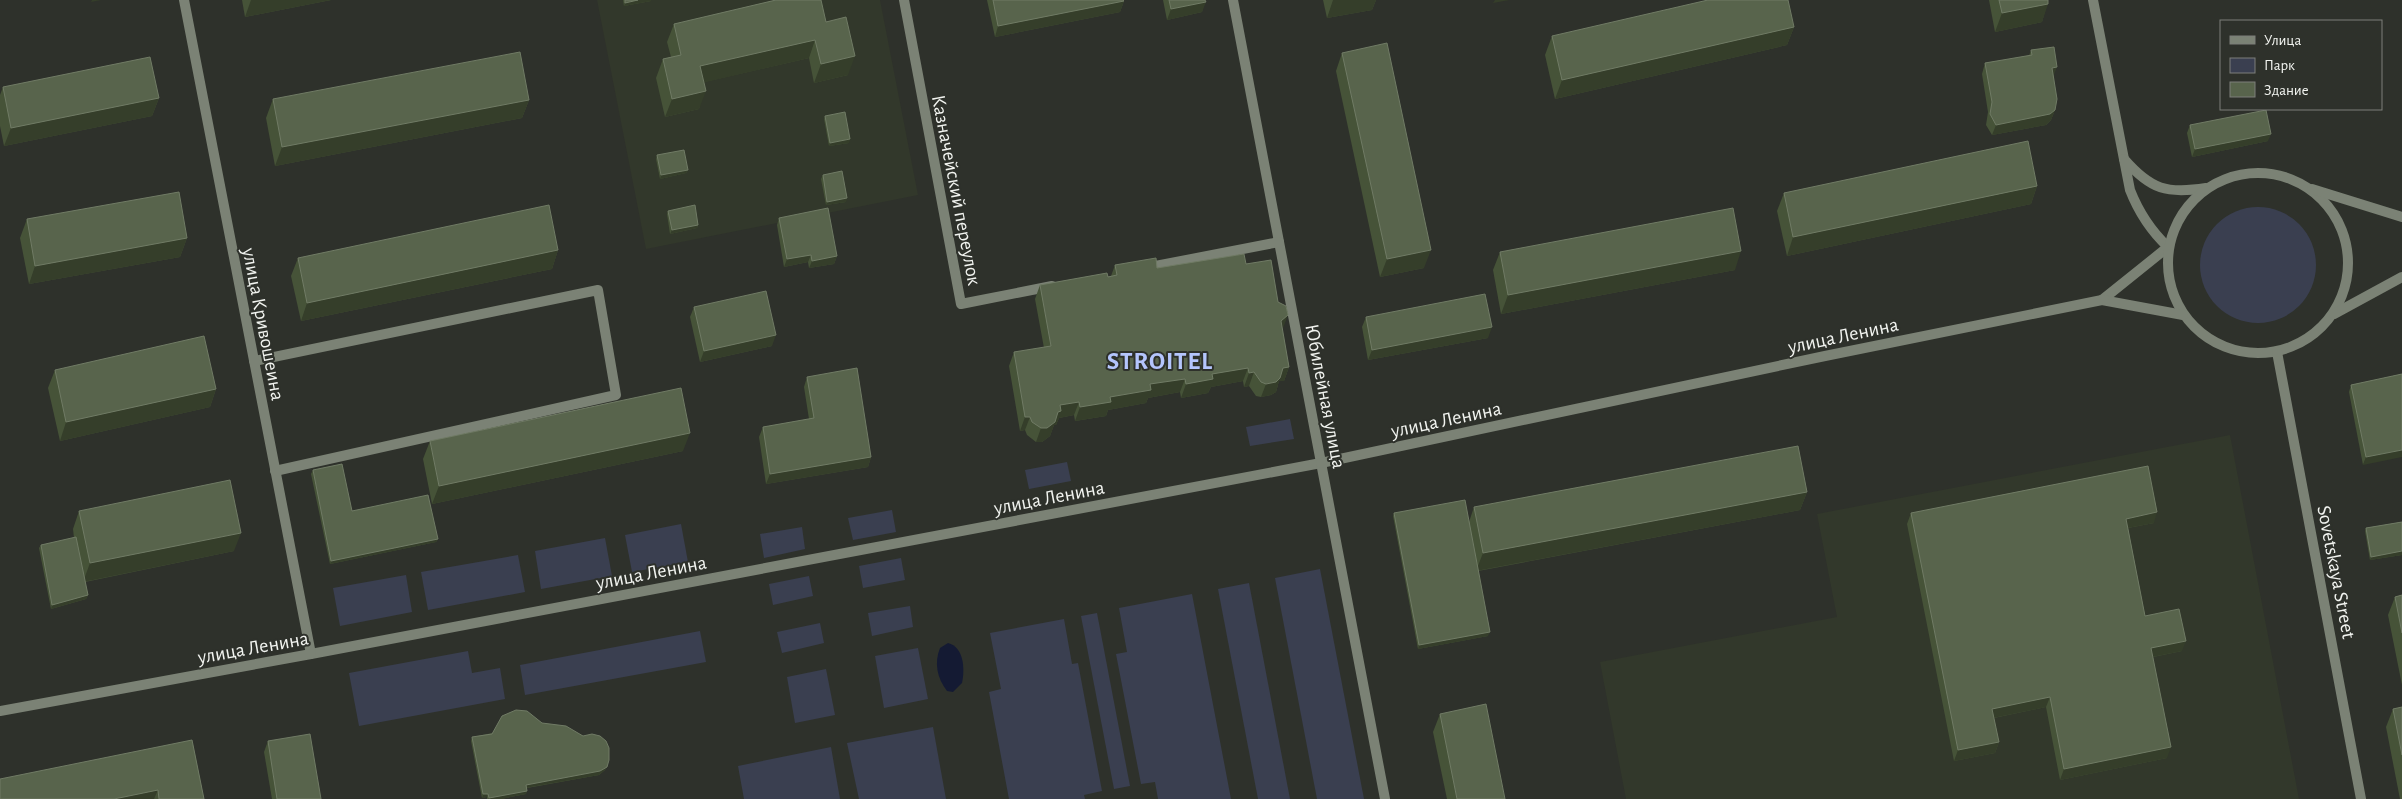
<svg xmlns="http://www.w3.org/2000/svg" width="2402" height="799" font-family="'Alegreya Sans',sans-serif">
<rect width="100%" height="100%" fill="#2e312b"/>
<g fill="#32382b">
<path d="M597,0h283l38,195 -272,54z"/>
<path d="M2230,435l69,364h-673l-26,-137 237,-45 -20,-103z"/>
</g>
<g fill="#3a3f50">
<circle cx="2258" cy="265" r="58"/>
<path d="M1290,419l4,20 -44,7 -4,-19z"/>
<path d="M1067,462l4,19 -42,8 -4,-19z"/>
<path d="M892,510l4,22 -43,8 -5,-22z"/>
<path d="M681,524l7,38 -56,10 -7,-37z"/>
<path d="M802,527l3,22 -41,9 -4,-24z"/>
<path d="M605,538l7,38 -71,13 -6,-38z"/>
<path d="M518,555l7,37 -97,18 -7,-38z"/>
<path d="M901,558l4,22 -42,8 -4,-22z"/>
<path d="M1320,569l44,230h-47l-42,-221z"/>
<path d="M406,575l6,37 -72,14 -7,-38z"/>
<path d="M809,576l4,20 -40,9 -4,-21z"/>
<path d="M1249,583l41,216h-32l-40,-210z"/>
<path d="M1192,594l39,205h-73l-3,-17 -14,2 -25,-130 11,-2 -8,-44z"/>
<path d="M910,606l3,21 -41,9 -4,-23z"/>
<path d="M1097,613l33,173 -16,3 -33,-173z"/>
<path d="M1064,619l8,45 6,-1 24,128 -18,4 1,4h-76l-20,-107 12,-3 -11,-56z"/>
<path d="M820,623l4,20 -42,10 -5,-21z"/>
<path d="M700,631l6,31 -181,33 -5,-30z"/>
<path d="M918,648l10,51 -44,9 -9,-52z"/>
<path d="M468,651l4,22 28,-5 5,31 -146,27 -10,-53z"/>
<path d="M826,669l9,46 -40,8 -8,-46z"/>
<path d="M933,727l13,72h-87l-12,-56z"/>
<path d="M831,747l9,52h-96l-6,-33z"/>
</g>
<path fill="#141a33" d="M948,643c16,4 17,26 14,40l-9,9 -6,-1c-10,-13 -13,-28 -7,-43z"/>
<g fill="none" stroke-linecap="round" stroke-linejoin="round">
<path stroke="#7b8275" stroke-width="10" d="M311,654l1010,-191"/>
<g stroke="#7b8275" stroke-width="10">
<path d="M904,0l57,304 91,-18"/>
<path d="M1233,0l152,799"/>
<path d="M2093,0l37,190c9,23 20,40 38,57l-66,53"/>
<path d="M2124,159c27,31 43,35 82,29"/>
<circle cx="2258" cy="263" r="90"/>
<path d="M2312,189l90,28"/>
<path d="M1145,268l134,-26"/>
<path d="M2334,314l68,-37"/>
<path d="M2277,352l84,447"/>
<path d="M254,361l344,-71 18,105 -341,76"/>
<path d="M1321,463l504,-107 277,-56 81,15"/>
<path d="M0,711l311,-57 -127,-654"/>
</g>
</g>
<g fill="#465338">
<path d="M242,0h89l-86,17z"/>
<path d="M623,0h28v1l-27,5z"/>
<path d="M987,0h136l1,1 -4,11 -125,25z"/>
<path d="M1163,0h42l-3,12 -35,8z"/>
<path d="M1323,0h53l-4,10 -45,8z"/>
<path d="M1989,0h59l-6,22 -47,10z"/>
<path d="M826,22l22,53 -34,8 -5,-25 -105,24 -5,27 -34,8 -9,-39 7,-19 8,-2 -4,-15 7,-18z"/>
<path d="M1794,27l-7,18 -232,54 -10,-44 7,-19z"/>
<path d="M2031,50l23,26 1,34 -4,10 -5,5 -54,10 -6,-10 2,-13 -6,-38 3,-11 44,-7z"/>
<path d="M1342,53l82,215 -44,9 -44,-206z"/>
<path d="M3,87l156,11 -7,18 -148,30 -4,-20v-31z"/>
<path d="M273,99l256,1 -7,18 -247,48 -9,-48z"/>
<path d="M825,116l24,27 -20,3 -5,-27z"/>
<path d="M2190,125l78,16 -76,16 -5,-24z"/>
<path d="M657,155l31,15 -2,3 -26,6 -4,-20z"/>
<path d="M823,175l23,27 -20,3 -5,-26z"/>
<path d="M2037,186l-6,18 -244,52 -10,-45 7,-18z"/>
<path d="M668,211l30,14 -1,3 -27,6 -3,-20z"/>
<path d="M779,218l58,38 -3,8 -25,4 -1,-6 -24,5 -7,-42z"/>
<path d="M27,219l160,19 -7,19 -151,27 -9,-46z"/>
<path d="M558,250l-6,19 -251,52 -10,-45 7,-18z"/>
<path d="M1500,252l235,18 -234,44 -8,-44z"/>
<path d="M1246,264l36,65 7,38 -5,14h-5l-3,11 -5,3 -10,2 -5,-1 -7,-10 -5,1 -1,-6 -32,6 -3,6 -27,5 -1,-6 -32,6 -2,5 -38,7 -2,6 -31,5 -1,-6 -15,3 -3,7h-2l-4,11 -8,6h-6l-9,-7 -2,-5 -5,1 -11,-65 5,-14 30,-4 -9,-49 5,-14 71,-9 4,-11 42,3z"/>
<path d="M694,307l78,39 -72,16 -10,-45z"/>
<path d="M1366,317l122,21 -120,22 -6,-33z"/>
<path d="M55,370l161,19 -6,18 -150,34 -12,-53z"/>
<path d="M2402,374l-39,91 -14,-73 2,-7z"/>
<path d="M807,377l64,80 -3,10 -102,17 -7,-47 4,-10 46,-8 -5,-32z"/>
<path d="M430,441l253,10 -251,53 -9,-45z"/>
<path d="M313,470l39,41 86,28 -2,3 -106,22 -19,-90z"/>
<path d="M1807,492l-7,18 -322,61 10,65 -70,13 -25,-133 1,-3 75,9 5,-15z"/>
<path d="M79,511l155,40 -149,31 3,13 -2,4 -35,10 -12,-61 2,-3 33,-7 -1,-9z"/>
<path d="M1911,513l243,10 -26,5 17,88 37,35 -29,6 14,101 -107,22 -14,-73 -52,11 5,24 -4,11 -41,8 -47,-237z"/>
<path d="M2402,522v33l-32,5 -5,-29 1,-3z"/>
<path d="M2402,595v90l-14,-70 7,-18z"/>
<path d="M2402,707v92h-2l-14,-72 7,-18z"/>
<path d="M1440,714l65,85h-58l-14,-67z"/>
<path d="M542,723l66,41 -3,6 -6,5 -72,13 -1,6 -25,5h-14v-2l-5,1 -11,-57 1,-4z"/>
<path d="M192,740l12,59h-204z"/>
<path d="M268,741l53,58h-49l-8,-47z"/>
</g>
<g fill="#353e2a">
<path d="M92,0h9l-10,2z"/>
<path d="M251,0h80l-86,17z"/>
<path d="M638,0h13v1l-27,5 1,-3z"/>
<path d="M1333,0h43l-4,10 -45,8z"/>
<path d="M1495,0h14l-16,3z"/>
<path d="M1124,1l-4,11 -125,25 3,-11z"/>
<path d="M1206,2l-4,10 -35,8 4,-11z"/>
<path d="M2048,4l-6,18 -47,10 7,-19z"/>
<path d="M1794,27l-7,18 -232,54 7,-19z"/>
<path d="M815,40l-6,18 -116,27 7,-19z"/>
<path d="M855,56l-7,19 -34,8 7,-19z"/>
<path d="M2057,67l-4,10 -1,-9z"/>
<path d="M706,91l-7,18 -34,8 7,-18z"/>
<path d="M159,98l-7,18 -148,30 7,-18z"/>
<path d="M529,100l-7,18 -247,48 7,-19z"/>
<path d="M2055,110l-4,10 -5,5 -54,10 4,-10z"/>
<path d="M2271,134l-3,7 -76,16 3,-8z"/>
<path d="M850,139l-1,4 -20,3 1,-3z"/>
<path d="M688,170l-2,3 -26,6 1,-4z"/>
<path d="M2037,186l-6,18 -244,52 6,-19z"/>
<path d="M847,198l-1,4 -20,3 1,-3z"/>
<path d="M698,225l-1,3 -27,6 2,-4z"/>
<path d="M187,238l-7,19 -151,27 6,-18z"/>
<path d="M558,250l-6,19 -251,52 6,-18z"/>
<path d="M1431,250l-7,18 -44,9 7,-18z"/>
<path d="M1741,251l-6,19 -234,44 7,-19z"/>
<path d="M811,255l-3,7 -24,5 3,-8z"/>
<path d="M837,256l-3,8 -25,4 3,-7z"/>
<path d="M1288,315l-5,13 -2,-7z"/>
<path d="M1492,327l-4,11 -120,22 4,-10z"/>
<path d="M776,335l-4,11 -72,16 4,-11z"/>
<path d="M1289,367l-5,14h-5l-3,11 -5,3 -10,2 5,-13 17,-16z"/>
<path d="M1248,368l-5,13 -32,6 -3,6 -27,5 5,-14 26,-10z"/>
<path d="M1254,372l-5,14 -5,1 5,-14z"/>
<path d="M1185,379l-5,13 -32,6 -2,5 -38,7 -2,6 -31,5 5,-14 30,-10 40,-13z"/>
<path d="M216,389l-6,18 -150,34 6,-19z"/>
<path d="M1079,402l-5,13 -15,3 -3,7h-2l-4,11 -8,6h-6l5,-14 19,-23z"/>
<path d="M1025,417h5l-5,13 -5,1z"/>
<path d="M690,433l-7,18 -251,53 7,-18z"/>
<path d="M2402,450v7l-39,8 3,-8z"/>
<path d="M871,457l-3,10 -102,17 4,-10z"/>
<path d="M1807,492l-7,18 -324,61 7,-18z"/>
<path d="M2157,512l-3,11 -32,6 4,-10z"/>
<path d="M241,533l-7,18 -151,31 7,-19z"/>
<path d="M438,539l-2,3 -106,22 1,-3z"/>
<path d="M2402,551v4l-32,5 1,-3z"/>
<path d="M88,595l-2,4 -35,10 1,-4z"/>
<path d="M1490,632l-2,4 -70,13 1,-4z"/>
<path d="M2186,641l-4,10 -35,7 4,-10z"/>
<path d="M2050,697l-4,10 -58,12 4,-10z"/>
<path d="M1999,742l-4,11 -41,8 4,-11z"/>
<path d="M2171,747l-4,11 -107,22 4,-11z"/>
<path d="M607,767l-2,3 -6,5 -74,13 1,-3z"/>
<path d="M158,790l-4,9h-40z"/>
<path d="M527,791l-1,3 -25,5h-12v-1z"/>
<path d="M483,794h5l-1,3 -5,1z"/>
</g>
<g fill="#58644c" stroke="#707b65">
<path d="M625,0h13l-13,3z"/>
<path d="M776,0h45l5,22 20,-5 9,39 -34,8 -6,-24 -115,26 6,25 -34,8 -9,-40 18,-4 -7,-31z"/>
<path d="M993,0h130l1,1 -126,25z"/>
<path d="M1169,0h36l1,2 -35,7z"/>
<path d="M1708,0h80l6,27 -232,53 -10,-44z"/>
<path d="M1999,0h49v4l-46,9z"/>
<path d="M1387,43l44,207 -44,9 -45,-206z"/>
<path d="M2054,47l3,20 -5,1 5,31 -2,11 -5,4 -54,11 -6,-11 2,-12 -7,-39 47,-8 -1,-5z"/>
<path d="M520,52l9,48 -247,47 -9,-48z"/>
<path d="M150,57l9,41 -148,30 -8,-41z"/>
<path d="M2266,110l5,24 -76,15 -5,-24z"/>
<path d="M845,112l5,27 -20,4 -5,-27z"/>
<path d="M2028,141l9,45 -244,51 -9,-44z"/>
<path d="M684,150l4,20 -27,5 -4,-20z"/>
<path d="M842,171l5,27 -20,4 -4,-27z"/>
<path d="M179,192l8,46 -152,28 -8,-47z"/>
<path d="M549,205l9,45 -251,53 -9,-45z"/>
<path d="M695,205l3,20 -26,5 -4,-19z"/>
<path d="M828,208l9,48 -25,5 -1,-6 -24,4 -8,-41z"/>
<path d="M1733,208l8,43 -233,44 -8,-43z"/>
<path d="M1244,254l2,10 25,-4 7,42 8,4 2,9 -7,6 8,46 -6,1 -3,10 -4,4 -10,2 -5,-2 -7,-10 -5,1 -1,-5 -36,6 1,5 -27,5 -1,-5 -35,5 1,6 -41,7 1,5 -31,5 -1,-5 -19,3 1,6 -3,1 -3,10 -8,6h-6l-9,-6 -2,-5h-5l-11,-65 37,-6 -11,-61 67,-12 1,4 9,-2 -2,-10 41,-7 1,10z"/>
<path d="M766,291l10,44 -72,16 -10,-44z"/>
<path d="M1485,294l7,33 -120,23 -6,-33z"/>
<path d="M204,336l12,53 -150,33 -11,-52z"/>
<path d="M857,368l14,89 -101,17 -7,-47 51,-9 -7,-41z"/>
<path d="M2402,374v76l-36,7 -15,-72z"/>
<path d="M681,388l9,45 -251,53 -9,-45z"/>
<path d="M1798,446l9,46 -324,61 -9,-46z"/>
<path d="M342,464l10,47 76,-16 10,44 -107,22 -18,-91z"/>
<path d="M2148,466l9,46 -31,7 19,97 34,-7 7,32 -35,7 20,99 -107,22 -14,-72 -58,12 7,33 -41,8 -47,-237z"/>
<path d="M230,480l11,53 -151,30 -11,-52z"/>
<path d="M1465,500l25,132 -71,13 -25,-132z"/>
<path d="M2402,522v29l-31,6 -5,-29z"/>
<path d="M76,537l12,58 -36,10 -11,-60z"/>
<path d="M2402,595v38l-7,-36z"/>
<path d="M1486,704l19,95h-48l-17,-85z"/>
<path d="M2402,707v48l-9,-46z"/>
<path d="M516,710l11,1 15,12 24,3 17,10 9,-2 8,2 6,5 3,7v12l-2,7 -7,4 -74,14 1,6 -38,7 -1,-4h-5l-11,-57 20,-3 10,-18z"/>
<path d="M310,734l11,65h-44l-9,-58z"/>
<path d="M192,740l12,59h-45l-1,-9 -44,9h-114v-20z"/>
</g>
<g text-anchor="middle" stroke-width="4" stroke-linejoin="round" paint-order="stroke">
<g font-size="20" fill="#f2f4f0" stroke="#2e312b">
<text transform="translate(957 190) rotate(79)" y="7">Казначейский переулок</text>
<text transform="translate(264 324) rotate(79)" y="7">улица Кривошеина</text>
<text transform="translate(1843 335) rotate(-12)" y="7">улица Ленина</text>
<text transform="translate(1326 396) rotate(79)" y="7">Юбилейная улица</text>
<text transform="translate(1446 419) rotate(-12)" y="7">улица Ленина</text>
<text transform="translate(1049 497) rotate(-11)" y="7">улица Ленина</text>
<text transform="translate(651 572) rotate(-11)" y="7">улица Ленина</text>
<text transform="translate(2337 572) rotate(79)" y="7">Sovetskaya Street</text>
<text transform="translate(253 647) rotate(-10)" y="7">улица Ленина</text>
</g>
<g font-size="25" font-weight="bold" letter-spacing="1" fill="#b4c5fc" stroke="#2e312b">
<text x="1160" y="369">STROITEL</text>
</g>
</g>
<rect x="2220" y="20" width="162" height="90" fill="#2e312b" stroke="#7c7f7a"/>
<rect x="2230" y="36" width="25" height="8" fill="#7b8275" stroke="#7c7f7a"/>
<text x="2264" y="45" font-size="15" fill="#f2f4f0">Улица</text>
<rect x="2230" y="58" width="25" height="15" fill="#3a3f50" stroke="#7c7f7a"/>
<text x="2264" y="70" font-size="15" fill="#f2f4f0">Парк</text>
<rect x="2230" y="82" width="25" height="15" fill="#58644c" stroke="#7c7f7a"/>
<text x="2264" y="95" font-size="15" fill="#f2f4f0">Здание</text>
</svg>
